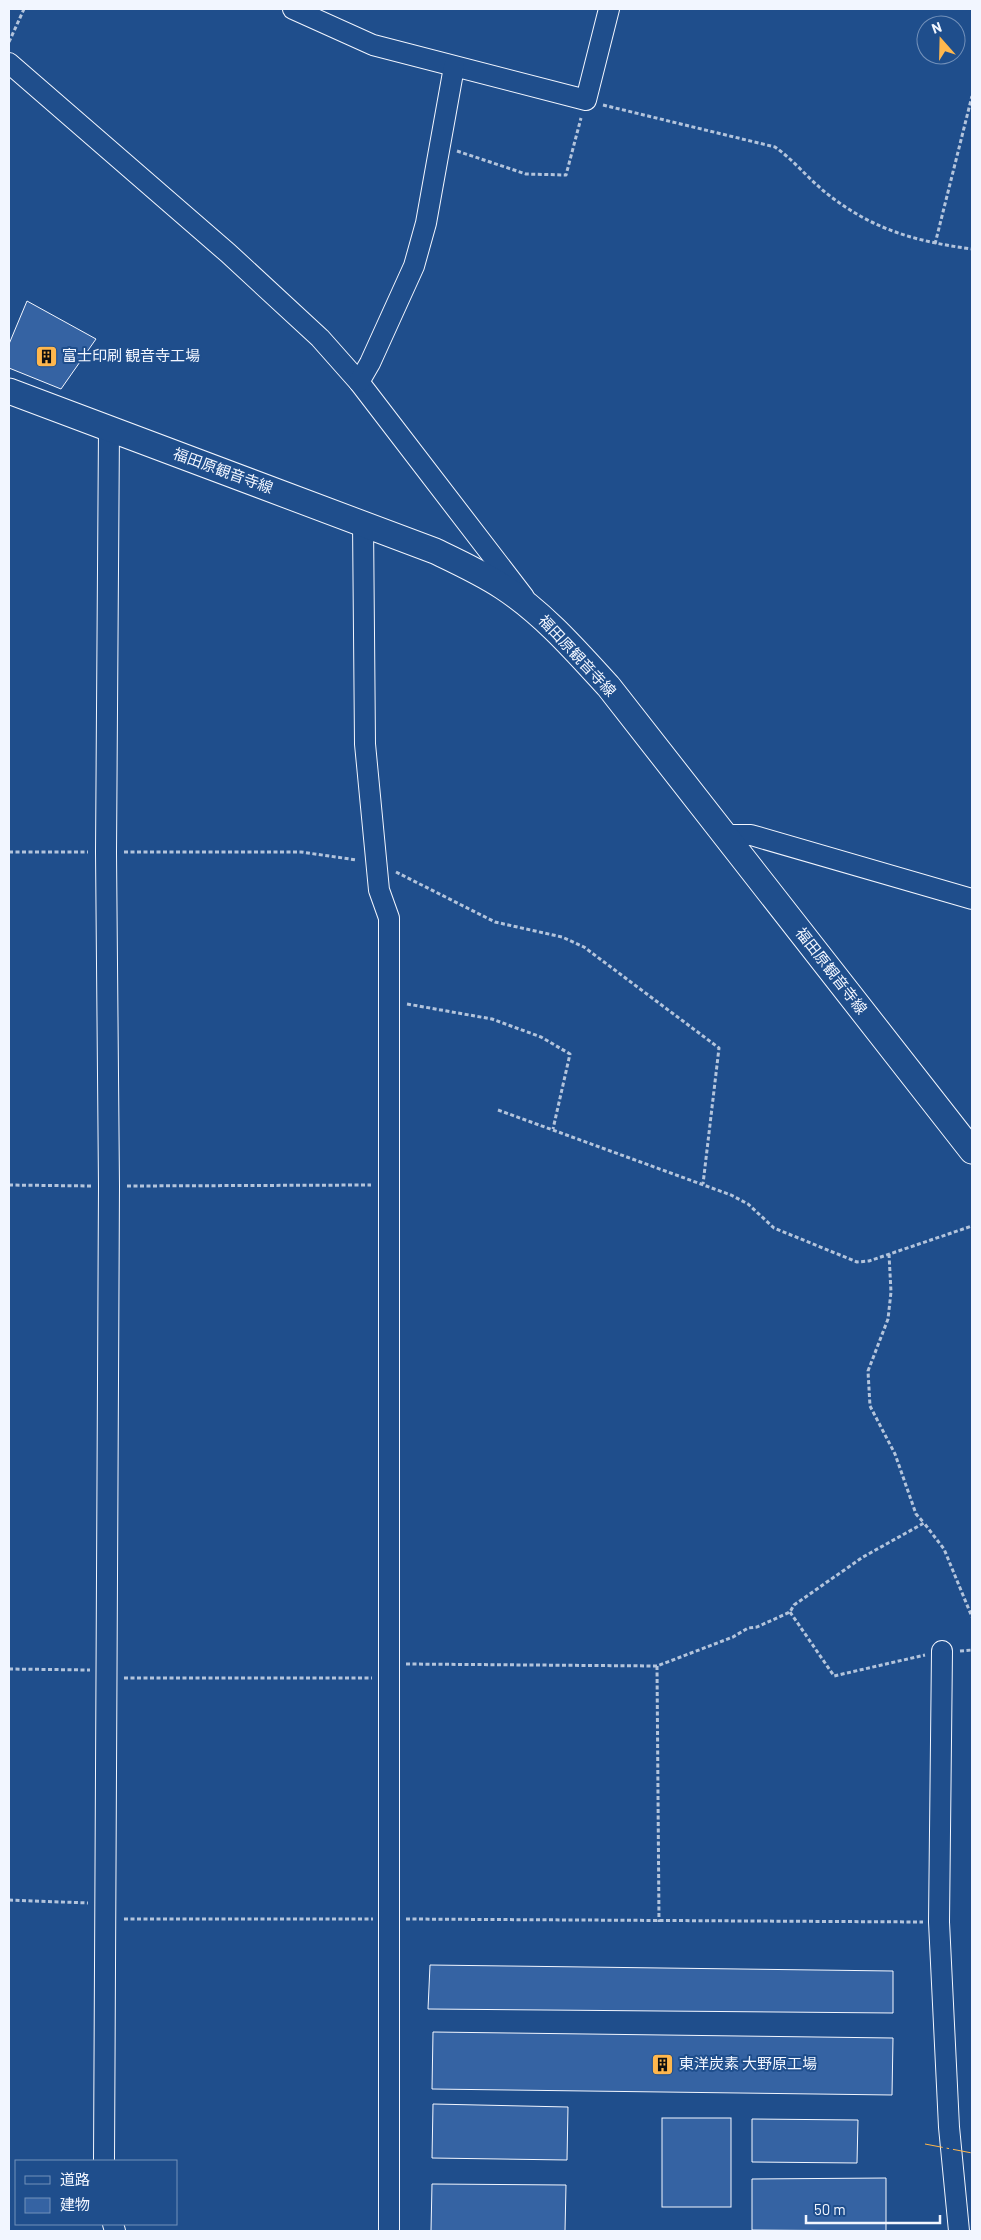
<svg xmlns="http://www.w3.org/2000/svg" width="981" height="2240" font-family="Barlow,'Noto Sans JP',sans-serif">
<rect width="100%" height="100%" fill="#1f4e8c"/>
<g fill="#3563a3" stroke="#f2f6ff">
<path d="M27,301l69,38 -35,50 -52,-21v-24z"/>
<path d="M430,1965l463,6v42l-465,-4z"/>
<path d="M433,2032l460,6 -1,57 -460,-6z"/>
<path d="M433,2104l135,3 -1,53 -135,-2z"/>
<rect x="662" y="2118" width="69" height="89"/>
<path d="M752,2119l106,1 -1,43 -105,-1z"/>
<path d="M886,2178v53l-134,-1v-51z"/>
<path d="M432,2184l134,1 -1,46h-134z"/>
</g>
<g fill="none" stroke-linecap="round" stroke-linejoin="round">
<defs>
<g id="minor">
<path d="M293,9l80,36 213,55 23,-91"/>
<path d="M9,63l219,190 92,85 39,44 165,215"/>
<path d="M359,382l11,-19 44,-97 12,-43 28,-156"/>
<path d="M363,523l2,221 14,146 10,28v1313"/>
<path d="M724,835h27l221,64"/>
<path d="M942,1651l-3,271 10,205 10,104"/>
<path d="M104,2161l5,-975 -3,-334 3,-423"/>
<path d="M113,2224l2,7"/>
</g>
<path id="major" d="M9,391l426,160c23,11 47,22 68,36 41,27 73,64 106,100l363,464"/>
</defs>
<use href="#minor" stroke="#f2f6ff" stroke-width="22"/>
<use href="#major" stroke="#f2f6ff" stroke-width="27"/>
<g stroke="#b3c4dc" stroke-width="3" stroke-dasharray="4 2.5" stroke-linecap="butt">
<path d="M9,42l15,-33"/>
<path d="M603,105l172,42c20,14 35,34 55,49 44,34 88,46 142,53"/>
<path d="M457,151l69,23 40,1 15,-57"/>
<path d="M935,244l37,-148"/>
<path d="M9,852h79"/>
<path d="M124,852h177l56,8"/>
<path d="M396,872l99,50 67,15 22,10 135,101 -16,136"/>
<path d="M407,1004l85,15 49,18 29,17 -17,75"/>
<path d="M498,1110l233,85 17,9 26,24 83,34 12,-1 103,-35"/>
<path d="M9,1185l82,1"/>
<path d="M127,1186l244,-1"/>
<path d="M889,1254l2,38 -3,27 -20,52 2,35 25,48 21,60 8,9"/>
<path d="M790,1612l44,64 91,-21"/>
<path d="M960,1651l12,-1"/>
<path d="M406,1664l251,2 76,-29 15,-9 9,-1 33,-15 4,-7 69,-48 61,-34 20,26 28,68"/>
<path d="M657,1666l2,256"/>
<path d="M9,1669l81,1"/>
<path d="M124,1678h248"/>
<path d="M9,1900l79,3"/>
<path d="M124,1919h249"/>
<path d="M406,1919l517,3"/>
</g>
<use href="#minor" stroke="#1f4e8c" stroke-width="20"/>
<use href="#major" stroke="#1f4e8c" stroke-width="25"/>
<path stroke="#ffb74d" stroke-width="1" stroke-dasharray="18 4 2.5 4" stroke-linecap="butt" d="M925,2144l47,9"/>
</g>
<defs>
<symbol id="building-square" viewBox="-11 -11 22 22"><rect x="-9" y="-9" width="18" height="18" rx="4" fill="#ffb74d" stroke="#1f4e8c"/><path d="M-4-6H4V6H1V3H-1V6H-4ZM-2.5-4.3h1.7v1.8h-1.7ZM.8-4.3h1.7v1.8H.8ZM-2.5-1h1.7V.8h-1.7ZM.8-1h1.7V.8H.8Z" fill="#111"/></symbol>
</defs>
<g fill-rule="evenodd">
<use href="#building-square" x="34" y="344" width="25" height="25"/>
<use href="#building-square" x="650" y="2052" width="25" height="25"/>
</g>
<g text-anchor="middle" stroke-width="4" stroke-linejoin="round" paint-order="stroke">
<g font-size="15" fill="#f2f6ff" stroke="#1f4e8c" text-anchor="start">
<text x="62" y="361">富士印刷 観音寺工場</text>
<text x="679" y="2069">東洋炭素 大野原工場</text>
</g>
<g font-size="15" fill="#f2f6ff" stroke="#1f4e8c">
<text transform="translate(223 471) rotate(20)" y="5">福田原観音寺線</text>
<text transform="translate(577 656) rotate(47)" y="5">福田原観音寺線</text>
<text transform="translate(831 971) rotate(52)" y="5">福田原観音寺線</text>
</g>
</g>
<rect width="981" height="2240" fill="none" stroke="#f2f6ff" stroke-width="20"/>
<rect x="15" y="2160" width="162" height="65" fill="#1f4e8c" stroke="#7391ba"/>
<rect x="25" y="2176" width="25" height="8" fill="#1f4e8c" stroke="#7391ba"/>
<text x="60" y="2185" font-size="15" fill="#f2f6ff">道路</text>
<rect x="25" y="2198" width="25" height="15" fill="#3563a3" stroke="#7391ba"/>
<text x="60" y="2210" font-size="15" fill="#f2f6ff">建物</text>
<g transform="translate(941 40) rotate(340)"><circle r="24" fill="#1f4e8c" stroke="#7391ba"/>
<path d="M0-4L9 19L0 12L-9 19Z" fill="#ffb74d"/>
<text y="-8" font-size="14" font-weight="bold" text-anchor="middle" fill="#f2f6ff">N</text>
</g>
<path d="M806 2215v8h134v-8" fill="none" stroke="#f2f6ff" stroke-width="2.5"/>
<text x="814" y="2215" font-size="15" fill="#f2f6ff" stroke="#1f4e8c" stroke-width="4" paint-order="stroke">50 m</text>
</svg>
